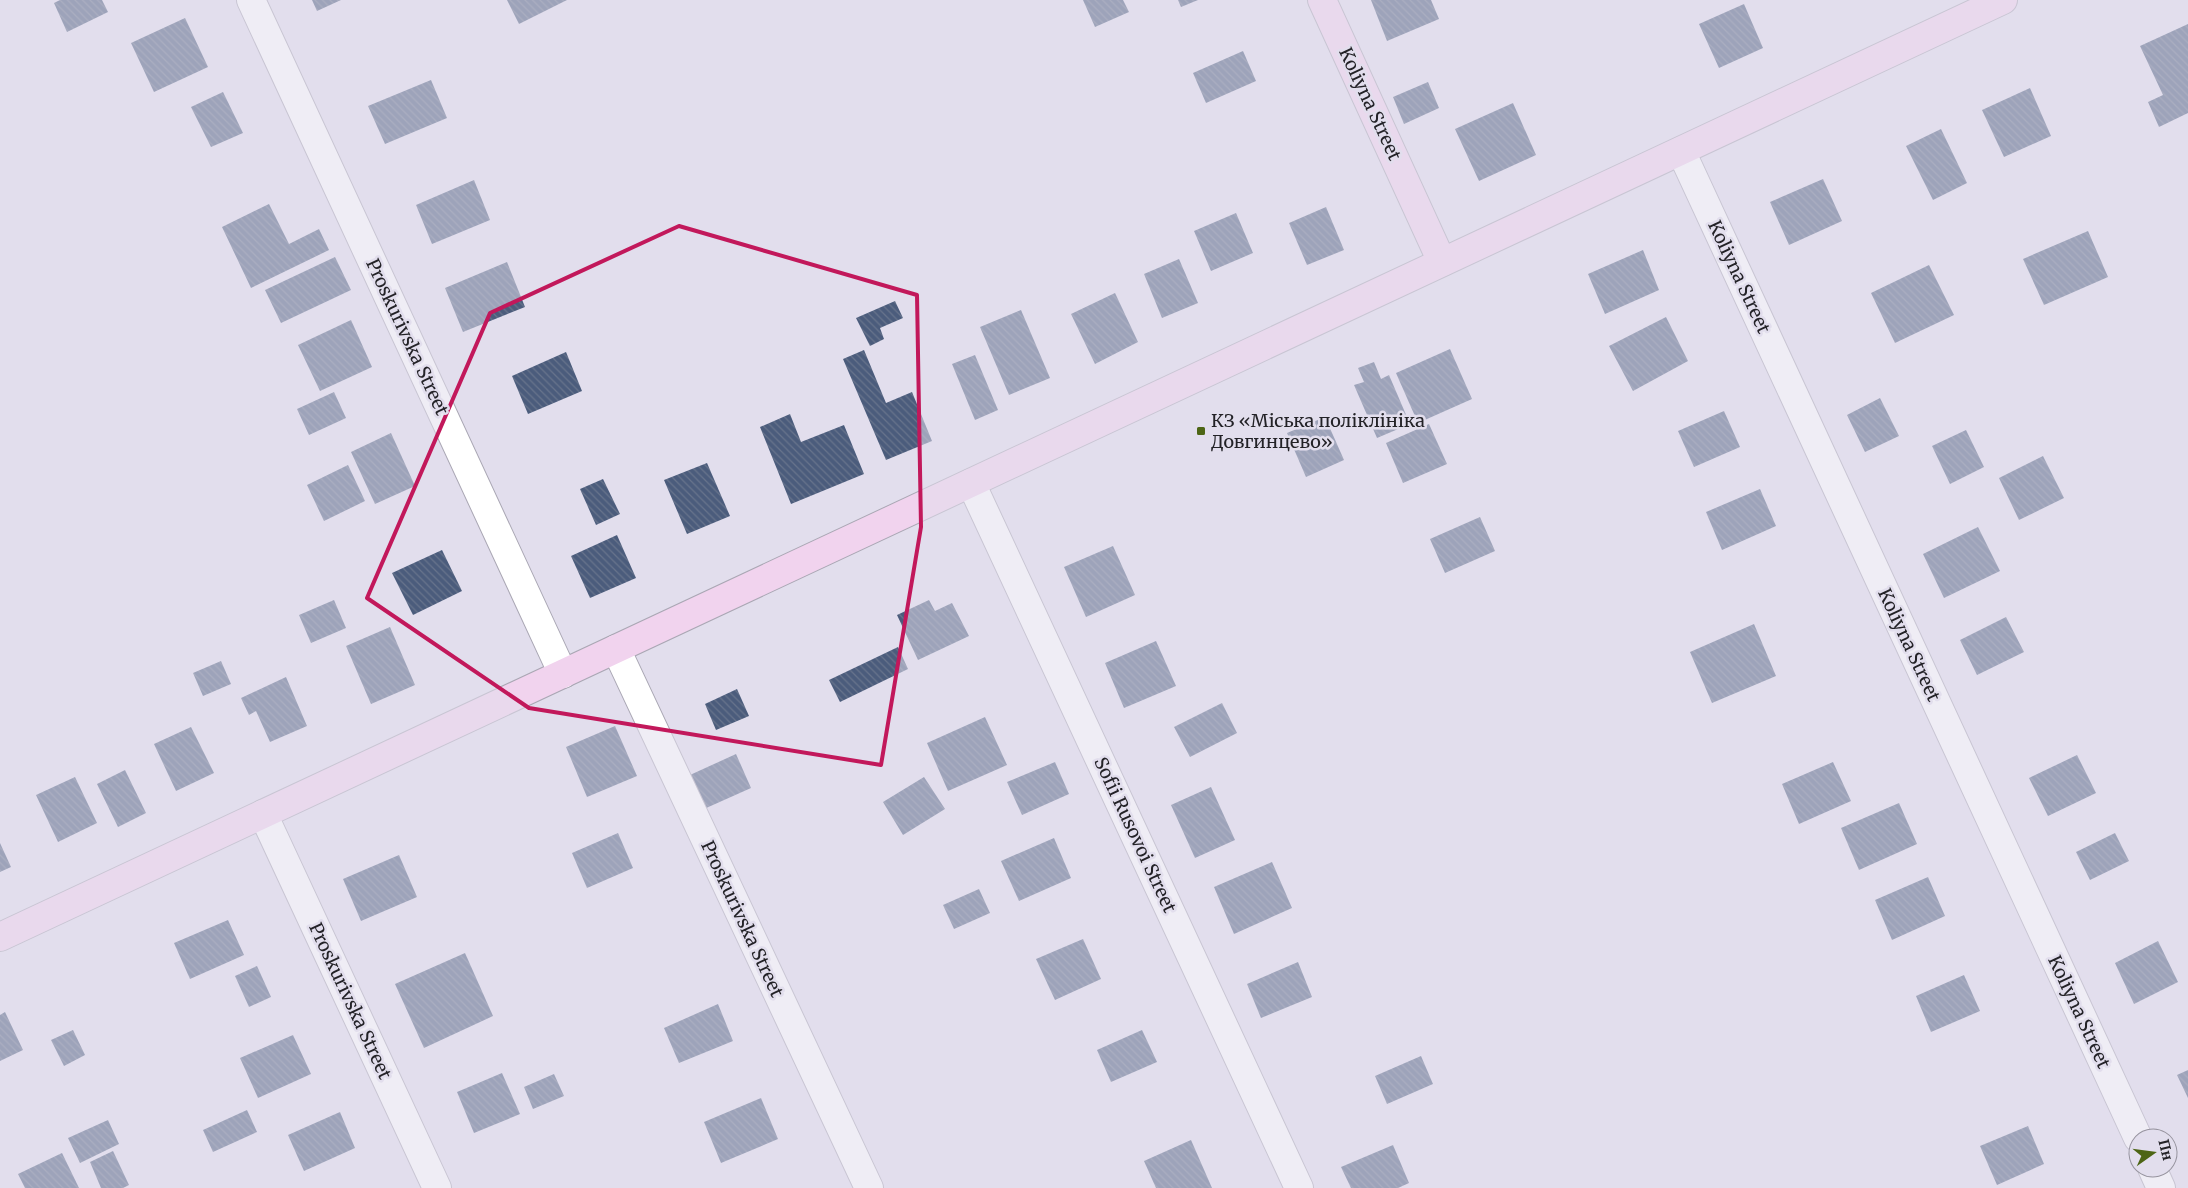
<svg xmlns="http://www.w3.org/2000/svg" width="2188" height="1188" font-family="Merriweather,serif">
<defs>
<pattern id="building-back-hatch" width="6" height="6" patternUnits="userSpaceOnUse" patternTransform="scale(1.25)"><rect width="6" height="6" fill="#4b5c7c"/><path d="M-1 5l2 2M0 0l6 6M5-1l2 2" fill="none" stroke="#68748c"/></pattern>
</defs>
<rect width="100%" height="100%" fill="#e2deed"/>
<g fill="url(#building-back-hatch)">
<path d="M60,0h42l6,12 -41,20 -13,-29z"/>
<path d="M312,0h29l-24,11z"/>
<path d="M507,0h60l-48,24z"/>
<path d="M1083,0h40l6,12 -34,15z"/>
<path d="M1178,0h20l-17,7z"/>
<path d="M1371,0h60l8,19 -52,22z"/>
<path d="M1744,4l19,44 -44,20 -20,-44z"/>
<path d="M185,18l23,49 -54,25 -23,-49z"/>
<path d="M2188,24v89l-29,14 -11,-25 15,-7 -23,-49z"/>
<path d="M1243,51l13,30 -50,22 -13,-30z"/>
<path d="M431,80l16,38 -62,26 -17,-38z"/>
<path d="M1428,82l11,26 -35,16 -11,-27z"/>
<path d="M2030,88l21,48 -47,21 -22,-47z"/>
<path d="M223,92l20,41 -32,14 -20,-40z"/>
<path d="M1513,103l23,52 -57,26 -24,-52z"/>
<path d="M1941,129l26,54 -34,17 -27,-54z"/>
<path d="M1823,179l19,42 -53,24 -19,-43z"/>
<path d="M474,180l16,40 -58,24 -16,-39z"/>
<path d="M269,204l20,40 30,-15 10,21 -78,38 -29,-61z"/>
<path d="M1326,207l18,43 -37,15 -18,-42z"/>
<path d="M1236,213l17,40 -42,18 -17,-40z"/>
<path d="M2088,231l20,46 -64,28 -21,-46z"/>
<path d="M1643,250l16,40 -54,24 -17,-40z"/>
<path d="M335,257l16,33 -70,33 -16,-33z"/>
<path d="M1179,259l19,44 -36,15 -18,-44z"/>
<path d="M507,262l18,45 -62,25 -18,-44z"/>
<path d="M1929,265l25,50 -59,28 -24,-50z"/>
<path d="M1115,293l23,49 -43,22 -24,-50z"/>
<path d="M895,301l8,17 -23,10 4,11 -14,7 -14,-28z"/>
<path d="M1021,310l29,68 -41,17 -29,-68z"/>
<path d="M1666,317l22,44 -55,30 -24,-45z"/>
<path d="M351,320l21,47 -52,24 -22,-46z"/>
<path d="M1450,349l22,50 -54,24 -22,-50z"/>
<path d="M864,350l22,53 26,-11 20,49 -46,19 -43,-101z"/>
<path d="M566,352l16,39 -54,23 -16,-38z"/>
<path d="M975,355l23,55 -23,10 -23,-56z"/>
<path d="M1374,362l7,17 8,-4 21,49 -33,14 -23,-53 10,-3 -6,-14z"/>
<path d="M334,392l12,26 -37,17 -12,-26z"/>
<path d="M1880,398l19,38 -34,16 -18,-37z"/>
<path d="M1724,411l16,36 -46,20 -16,-36z"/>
<path d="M790,414l11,28 43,-17 20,49 -73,30 -31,-77z"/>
<path d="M1325,417l19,43 -38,17 -19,-44z"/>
<path d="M1429,424l18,40 -44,19 -17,-40z"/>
<path d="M1966,430l18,37 -34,17 -18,-38z"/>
<path d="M391,433l24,53 -40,18 -24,-52z"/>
<path d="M2043,456l21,42 -45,22 -20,-42z"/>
<path d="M707,463l23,53 -43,18 -23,-54z"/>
<path d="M348,465l17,36 -41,20 -17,-36z"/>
<path d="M603,479l17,35 -24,11 -16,-36z"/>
<path d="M1760,489l16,37 -54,24 -16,-38z"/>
<path d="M1480,517l15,34 -50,22 -15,-34z"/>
<path d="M1978,527l22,44 -56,27 -21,-44z"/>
<path d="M617,535l19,43 -46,20 -19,-42z"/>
<path d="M1113,546l22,49 -49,22 -22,-50z"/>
<path d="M442,550l20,41 -49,24 -21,-42z"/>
<path d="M334,600l12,28 -35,15 -12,-28z"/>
<path d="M929,600l6,11 17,-8 17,33 -51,24 -21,-45z"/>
<path d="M2006,617l18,35 -47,23 -17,-35z"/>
<path d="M1754,624l22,52 -64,27 -22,-51z"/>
<path d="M390,627l25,58 -44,19 -25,-58z"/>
<path d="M1156,641l20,45 -52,22 -19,-45z"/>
<path d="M898,647l10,22 -68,33 -11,-22z"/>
<path d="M221,661l10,23 -28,12 -10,-23z"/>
<path d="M286,677l21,49 -37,16 -14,-31 -7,4 -8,-17z"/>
<path d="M737,689l12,27 -33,14 -11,-26z"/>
<path d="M1222,703l15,30 -47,24 -16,-30z"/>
<path d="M985,717l22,48 -59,26 -21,-48z"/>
<path d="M615,726l22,50 -50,21 -21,-50z"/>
<path d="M191,727l23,46 -38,18 -22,-47z"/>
<path d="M736,754l15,34 -47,21 -14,-34z"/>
<path d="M2077,755l19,38 -48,23 -19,-38z"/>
<path d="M1055,762l14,32 -47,21 -15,-33z"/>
<path d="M1833,762l18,39 -52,23 -17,-40z"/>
<path d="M125,770l21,43 -28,14 -21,-43z"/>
<path d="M75,777l22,46 -39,19 -22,-47z"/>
<path d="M924,777l21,32 -42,26 -20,-33z"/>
<path d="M1211,787l24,53 -40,18 -24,-53z"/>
<path d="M1899,803l18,41 -58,26 -18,-42z"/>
<path d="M618,833l15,35 -46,20 -15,-35z"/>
<path d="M2115,833l14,28 -39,19 -14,-28z"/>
<path d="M1054,838l17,40 -52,23 -18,-40z"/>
<path d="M0,843l11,24 -11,5z"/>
<path d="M399,855l18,42 -56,24 -18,-42z"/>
<path d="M1272,862l20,46 -58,26 -20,-47z"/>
<path d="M1928,877l17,39 -53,24 -17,-40z"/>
<path d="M979,889l11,24 -36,16 -11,-24z"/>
<path d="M228,920l16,35 -54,24 -16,-36z"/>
<path d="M1083,939l18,40 -46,21 -19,-41z"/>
<path d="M2158,941l20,41 -44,22 -19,-41z"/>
<path d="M465,953l28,63 -69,32 -29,-64z"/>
<path d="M1298,962l14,35 -51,21 -14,-34z"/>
<path d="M257,966l14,31 -22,10 -14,-31z"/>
<path d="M1964,975l16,36 -49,21 -15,-36z"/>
<path d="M718,1004l15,37 -54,22 -15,-35z"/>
<path d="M5,1012l18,38 -23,11v-46z"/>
<path d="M73,1030l12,25 -21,11 -13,-26z"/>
<path d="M1142,1030l15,32 -46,20 -14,-32z"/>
<path d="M293,1035l18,39 -53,24 -18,-40z"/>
<path d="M1421,1056l12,28 -46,20 -12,-28z"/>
<path d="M2188,1070v28l-11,-23z"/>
<path d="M502,1073l18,41 -46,19 -17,-41z"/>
<path d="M554,1074l10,22 -31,13 -9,-22z"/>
<path d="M761,1098l17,41 -57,24 -17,-41z"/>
<path d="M247,1110l10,22 -44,20 -10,-22z"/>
<path d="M340,1112l15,36 -51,23 -16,-36z"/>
<path d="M108,1120l11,24 -39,19 -12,-25z"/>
<path d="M2028,1126l16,38 -47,21 -17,-39z"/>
<path d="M1191,1140l21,48h-56l-12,-27z"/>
<path d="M1393,1145l16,38 -11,5h-47l-10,-21z"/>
<path d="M113,1151l16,34 -6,3h-22l-11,-26z"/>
<path d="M62,1153l17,35h-54l-7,-14z"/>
</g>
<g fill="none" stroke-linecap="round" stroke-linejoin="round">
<defs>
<g id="street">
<path d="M251,0l312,674"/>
<path d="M1681,151l457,987"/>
<path d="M971,483l328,705"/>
<path d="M616,649l253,539"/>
<path d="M263,814l174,374"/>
<path d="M2152,1168l9,20"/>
</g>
<g id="secondary">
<path d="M1322,0l120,262"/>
<path d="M0,937l2003,-937"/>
</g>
</defs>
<use href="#street" stroke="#aaa7b4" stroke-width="30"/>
<use href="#secondary" stroke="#aaa7b4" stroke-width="30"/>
<use href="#street" stroke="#fff" stroke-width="28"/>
<use href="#secondary" stroke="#f1d3ee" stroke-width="28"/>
</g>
<path d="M0 0H2188V1188H0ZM679,226l238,69 4,232 -40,238 -352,-57 -162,-110 123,-285z" fill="#e2deed" fill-opacity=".55" fill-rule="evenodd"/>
<path fill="none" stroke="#c2185b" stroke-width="4" stroke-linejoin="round" d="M679,226l238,69 4,232 -40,238 -352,-57 -162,-110 123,-285z"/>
<rect fill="#4d6515" stroke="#e2deed" stroke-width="2" x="1196" y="426" width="10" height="10" rx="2.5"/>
<g text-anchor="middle" stroke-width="5" stroke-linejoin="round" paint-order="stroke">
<g font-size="18" fill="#232227" stroke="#e2deed">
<text transform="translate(1370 104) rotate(65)" y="6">Koliyna Street</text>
<text transform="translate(1739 277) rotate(65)" y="6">Koliyna Street</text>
<text transform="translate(407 337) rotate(65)" y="6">Proskurivska Street</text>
<text transform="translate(1909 645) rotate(65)" y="6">Koliyna Street</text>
<text transform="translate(1135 835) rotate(65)" y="6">Sofii Rusovoi Street</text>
<text transform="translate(742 919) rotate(65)" y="6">Proskurivska Street</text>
<text transform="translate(350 1001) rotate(65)" y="6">Proskurivska Street</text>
<text transform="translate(2079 1012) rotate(65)" y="6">Koliyna Street</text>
</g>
<g font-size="18" fill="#232227" stroke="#e2deed" text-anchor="start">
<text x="1211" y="427">КЗ «Міська поліклініка<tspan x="1211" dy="21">Довгинцево»</tspan></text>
</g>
</g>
<g transform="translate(2153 1153) rotate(76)"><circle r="24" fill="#e2deed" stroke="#96939e"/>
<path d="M0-4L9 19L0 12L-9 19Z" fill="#4d6515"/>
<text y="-8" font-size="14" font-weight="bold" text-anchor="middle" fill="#232227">Пн</text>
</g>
</svg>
